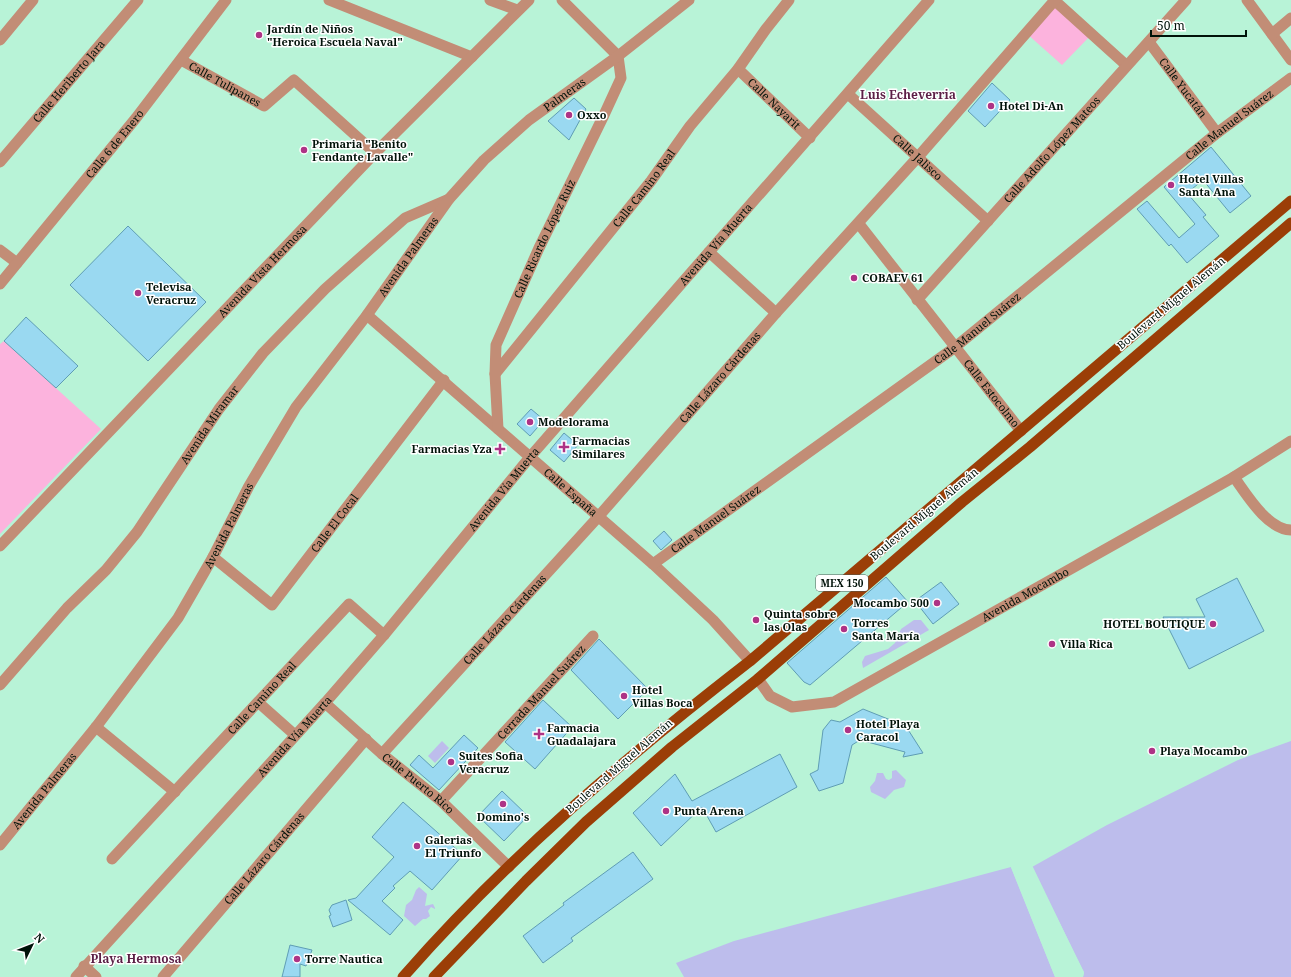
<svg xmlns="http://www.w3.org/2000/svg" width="1291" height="977" font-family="'Noto Serif',serif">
<rect width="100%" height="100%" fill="#b8f3d7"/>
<g fill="#fcb3dd">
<path d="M1055,1l37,33 -30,31 -36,-32z"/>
<path d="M4,341l97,88 -101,105v-190z"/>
</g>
<g fill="#bdbdec">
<path d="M914,620h7l8,10 -66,38 -1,-6 3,-6 23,-7 7,-6 6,-14z"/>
<path d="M442,741l7,7 -14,15 -7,-7z"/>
<path d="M1291,741v236h-208l1,-5 -52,-105 75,-42 131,-65z"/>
<path d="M896,770l10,10 -2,7 -10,3 -9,9 -14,-7 -1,-5 5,-6 2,-8h6l3,6 3,1 3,-2v-7z"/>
<path d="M1011,867l44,110h-371l-8,-14 58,-22z"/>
<path d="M419,887l8,7 -2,12 8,-2 2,4v1l-4,-2 -3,4 2,5 -4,3h-3l-8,7 -11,-10 2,-11 6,-5 4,-10z"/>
</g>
<g fill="#b8f3d7">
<path d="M1010,865l3,2 44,110h-2z"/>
<path d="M1032,865l52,108 -1,4h-2v-4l-50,-105z"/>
</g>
<g fill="#9ad9f1" stroke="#5f9db4">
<path d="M992,83l18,17 -25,27 -17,-16z"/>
<path d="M574,98l12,11 -17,31 -21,-19z"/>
<path d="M1211,147l40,49 -21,17 -27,-33 -16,13 19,22 -3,2 16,19 -32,27 -16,-19 -2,2 -32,-37 10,-8 32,37 16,-14 -31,-37z"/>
<path d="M128,226l78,76 -58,59 -78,-76z"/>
<path d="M26,317l52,49 -22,22 -52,-47z"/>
<path d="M531,409l13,11 -14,16 -13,-12z"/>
<path d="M564,433l14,12 -14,17 -14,-12z"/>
<path d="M664,531l8,9 -11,10 -8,-9z"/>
<path d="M886,577l22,25 -98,83 -6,-3 -17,-19z"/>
<path d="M1237,578l27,53 -75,38 -26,-52h42l-9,-18z"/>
<path d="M941,582l18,22 -26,20 -18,-23z"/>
<path d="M599,639l49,50 -30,30 -47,-49z"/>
<path d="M543,700l29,27 -37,42 -30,-27z"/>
<path d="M863,709l30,12 -1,3 15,4 16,25 -20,4 2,-5 -45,-12 -8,5 -9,38 -24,8 -9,-17 8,-4 5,-40 8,-10 9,2z"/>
<path d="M464,735l14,13 -39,42 -29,-25 9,-10 14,13z"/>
<path d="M780,754l17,33 -81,45 -14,-25 -41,39 -28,-33 42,-39 17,27z"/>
<path d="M502,791l26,25 -24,25 -26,-25z"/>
<path d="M403,802l60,53 -31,35 -22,-19 -17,15 2,2 -13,13 21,19 -13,15 -42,-35 8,-2 38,-41 -22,-20z"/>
<path d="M633,852l20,27 -82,59 2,3 -30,22 -20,-27 41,-31 -1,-2z"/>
<path d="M346,900l6,20 -19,7 -4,-11 2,-1 -2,-5 3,-5z"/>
<path d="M290,945l22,5 -6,16 -6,-2v13h-18z"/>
</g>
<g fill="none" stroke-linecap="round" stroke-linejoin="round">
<g stroke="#c28d76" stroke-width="11">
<path d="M329,0l143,57"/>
<path d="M490,0l27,10"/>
<path d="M562,0l56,56"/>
<path d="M1054,0l72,65"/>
<path d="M1247,0l44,60"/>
<path d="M1272,34l19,-16"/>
<path d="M0,40l33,-40"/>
<path id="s1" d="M1149,42l68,91"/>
<path id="s2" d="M181,60l83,46 30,-26 81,73"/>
<path id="s3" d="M738,69l72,69"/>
<path id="s4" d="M848,94l140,127"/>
<path id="s5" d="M0,162l138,-162"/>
<path id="s6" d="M859,224l162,207"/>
<path d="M0,250l17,13"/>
<path d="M709,252l67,61"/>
<path id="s7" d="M0,284l136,-166 90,-118"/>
<path id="s8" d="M917,300l269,-300"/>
<path id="s9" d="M367,315l286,249 60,56 37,41"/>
<path id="s10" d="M495,374l156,-193 39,-55 48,-57 28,-40 23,-29"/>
<path id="s11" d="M498,429l-3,-55 1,-29 43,-97 65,-133 17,-37 -3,-22"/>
<path d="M1234,477c13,18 33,52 57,53"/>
<path id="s12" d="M0,546l375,-393 154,-153"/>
<path id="s13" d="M213,557l59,48 172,-225"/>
<path id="s14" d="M653,564l301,-216 263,-215 74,-55"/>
<path id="s15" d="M758,679l12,17 22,11 42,-5 400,-225 57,-36"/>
<path id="s16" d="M0,685l67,-77 39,-38 31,-38 82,-123 44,-56 62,-64 80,-71 44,-19"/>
<path d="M259,703l36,32"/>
<path id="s17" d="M325,703l57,51 59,47 68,66"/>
<path d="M96,727l79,65"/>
<path id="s18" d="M382,754l217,-238 177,-203 142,-156 137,-157"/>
<path id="s19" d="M441,801l152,-165"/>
<path id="s20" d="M0,845l96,-118 82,-109 35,-61 36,-71 47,-79 71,-92 82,-116 35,-39 45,-40 89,-64 71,-56"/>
<path id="s21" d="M112,859l237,-255 35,31"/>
<path d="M84,966l12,11"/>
<path id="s22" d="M163,977l203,-238"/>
</g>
<path stroke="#c28d76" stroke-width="11" id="s23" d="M76,977l249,-274 59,-68 146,-178 399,-457"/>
<g stroke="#9b3e07" stroke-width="11">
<path d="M403,977c104,-119 223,-220 347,-316l541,-460"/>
<path d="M434,977l92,-96 60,-59 86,-75 86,-68 204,-177 68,-55 261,-224"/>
</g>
</g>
<g fill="#ae3386" stroke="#fff" stroke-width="1.5">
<circle cx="259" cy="35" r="4"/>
<circle cx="991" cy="106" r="4"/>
<circle cx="569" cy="115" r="4"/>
<circle cx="304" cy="150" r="4"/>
<circle cx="1171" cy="185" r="4"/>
<circle cx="854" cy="278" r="4"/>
<circle cx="138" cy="293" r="4"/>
<circle cx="530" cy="422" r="4"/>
<path d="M562 441h4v4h4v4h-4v4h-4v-4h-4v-4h4z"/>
<path d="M498 443h4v4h4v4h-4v4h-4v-4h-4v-4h4z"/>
<circle cx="937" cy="603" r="4"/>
<circle cx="756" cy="620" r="4"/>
<circle cx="1213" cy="624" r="4"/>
<circle cx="844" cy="629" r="4"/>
<circle cx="1052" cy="644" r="4"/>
<circle cx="624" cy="696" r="4"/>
<circle cx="848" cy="730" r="4"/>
<path d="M537 728h4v4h4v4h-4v4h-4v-4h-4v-4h4z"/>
<circle cx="1152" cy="751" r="4"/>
<circle cx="451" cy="762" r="4"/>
<circle cx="503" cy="804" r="4"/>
<circle cx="666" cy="811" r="4"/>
<circle cx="417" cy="846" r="4"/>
<circle cx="297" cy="959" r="4"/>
</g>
<g text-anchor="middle" stroke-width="3" stroke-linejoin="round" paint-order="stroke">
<rect fill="#fff" stroke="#4c5953" stroke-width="1" x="816" y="575" width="52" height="16" rx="3"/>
<g font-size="10" font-weight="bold" fill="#001209">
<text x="842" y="587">MEX 150</text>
</g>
<g font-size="11" font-weight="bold" fill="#001209" stroke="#fff" text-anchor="start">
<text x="267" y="33">Jardín de Niños<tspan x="267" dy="13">"Heroica Escuela Naval"</tspan></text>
<text x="999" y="110">Hotel Di-An</text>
<text x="577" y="119">Oxxo</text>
<text x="312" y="148">Primaria "Benito<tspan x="312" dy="13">Fendante Lavalle"</tspan></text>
<text x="1179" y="183">Hotel Villas<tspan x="1179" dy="13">Santa Ana</tspan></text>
<text x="862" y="282">COBAEV 61</text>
<text x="146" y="291">Televisa<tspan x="146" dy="13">Veracruz</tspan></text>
<text x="538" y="426">Modelorama</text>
<text x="572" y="445">Farmacias<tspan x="572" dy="13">Similares</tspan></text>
<text x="492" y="453" text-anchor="end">Farmacias Yza</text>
<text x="929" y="607" text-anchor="end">Mocambo 500</text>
<text x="764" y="618">Quinta sobre<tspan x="764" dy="13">las Olas</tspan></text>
<text x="852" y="627">Torres<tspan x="852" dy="13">Santa María</tspan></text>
<text x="1205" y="628" text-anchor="end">HOTEL BOUTIQUE</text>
<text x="1060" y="648">Villa Rica</text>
<text x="632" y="694">Hotel<tspan x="632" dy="13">Villas Boca</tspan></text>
<text x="856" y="728">Hotel Playa<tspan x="856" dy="13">Caracol</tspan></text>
<text x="547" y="732">Farmacia<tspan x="547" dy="13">Guadalajara</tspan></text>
<text x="1160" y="755">Playa Mocambo</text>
<text x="459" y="760">Suites Sofia<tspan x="459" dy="13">Veracruz</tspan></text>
<text x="674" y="815">Punta Arena</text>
<text x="503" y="821" text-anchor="middle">Domino's</text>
<text x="425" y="844">Galerias<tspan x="425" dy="13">El Triunfo</tspan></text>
<text x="305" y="963">Torre Nautica</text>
</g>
<g font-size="11" fill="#001209" stroke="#fff">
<text dy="4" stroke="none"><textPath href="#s5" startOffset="106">Calle Heriberto Jara</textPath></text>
<text dy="4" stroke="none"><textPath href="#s2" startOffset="50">Calle Tulipanes</textPath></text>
<text dy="4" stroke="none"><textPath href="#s1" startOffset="57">Calle Yucatán</textPath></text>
<text dy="4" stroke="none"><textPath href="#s20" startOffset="945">Palmeras</textPath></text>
<text dy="4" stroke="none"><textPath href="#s3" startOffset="50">Calle Nayarit</textPath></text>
<text dy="4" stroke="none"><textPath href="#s14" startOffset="725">Calle Manuel Suárez</textPath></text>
<text dy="4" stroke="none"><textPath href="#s7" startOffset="181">Calle 6 de Enero</textPath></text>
<text dy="4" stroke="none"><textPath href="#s8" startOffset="202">Calle Adolfo López Mateos</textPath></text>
<text dy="4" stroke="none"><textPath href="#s4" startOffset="94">Calle Jalisco</textPath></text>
<text dy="4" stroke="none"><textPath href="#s10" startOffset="238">Calle Camino Real</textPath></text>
<text dy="4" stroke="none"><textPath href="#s11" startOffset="201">Calle Ricardo López Ruiz</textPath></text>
<text dy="4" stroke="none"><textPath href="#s23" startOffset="973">Avenida Vía Muerta</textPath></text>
<text dy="4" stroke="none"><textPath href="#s20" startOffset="718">Avenida Palmeras</textPath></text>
<text dy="4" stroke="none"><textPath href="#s12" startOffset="380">Avenida Vista Hermosa</textPath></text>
<text transform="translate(1171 303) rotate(-40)" y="4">Boulevard Miguel Alemán</text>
<text dy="4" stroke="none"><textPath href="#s14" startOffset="401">Calle Manuel Suárez</textPath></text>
<text dy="4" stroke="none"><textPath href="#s18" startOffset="506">Calle Lázaro Cárdenas</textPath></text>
<text dy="4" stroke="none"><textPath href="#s6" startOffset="215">Calle Estocolmo</textPath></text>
<text dy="4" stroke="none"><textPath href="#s16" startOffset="335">Avenida Miramar</textPath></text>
<text dy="4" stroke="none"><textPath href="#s23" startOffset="649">Avenida Vía Muerta</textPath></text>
<text dy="4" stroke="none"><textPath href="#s9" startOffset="270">Calle España</textPath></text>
<text transform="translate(924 514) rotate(-40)" y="4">Boulevard Miguel Alemán</text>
<text dy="4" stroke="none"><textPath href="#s14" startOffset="77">Calle Manuel Suárez</textPath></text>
<text dy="4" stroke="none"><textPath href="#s13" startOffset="179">Calle El Cocal</textPath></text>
<text dy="4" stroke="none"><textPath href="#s20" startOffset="394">Avenida Palmeras</textPath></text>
<text dy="4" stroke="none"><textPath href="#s15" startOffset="307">Avenida Mocambo</textPath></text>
<text dy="4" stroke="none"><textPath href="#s18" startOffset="182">Calle Lázaro Cárdenas</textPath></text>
<text dy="4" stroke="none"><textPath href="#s19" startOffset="148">Cerrada Manuel Suárez</textPath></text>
<text dy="4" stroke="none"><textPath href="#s21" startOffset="220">Calle Camino Real</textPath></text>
<text dy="4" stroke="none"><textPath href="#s23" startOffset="325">Avenida Vía Muerta</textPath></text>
<text transform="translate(619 766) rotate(-41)" y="4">Boulevard Miguel Alemán</text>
<text dy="4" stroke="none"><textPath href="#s17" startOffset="123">Calle Puerto Rico</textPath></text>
<text dy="4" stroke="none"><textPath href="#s20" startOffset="70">Avenida Palmeras</textPath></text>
<text dy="4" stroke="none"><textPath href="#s22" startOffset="156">Calle Lázaro Cárdenas</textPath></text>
</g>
<g font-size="12" font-weight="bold" fill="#5b1f46" stroke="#fff">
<text x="908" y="99">Luis Echeverria</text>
<text x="136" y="963">Playa Hermosa</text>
</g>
</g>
<g transform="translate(32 945) rotate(47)" stroke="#ffffff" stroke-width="3" paint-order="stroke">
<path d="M0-3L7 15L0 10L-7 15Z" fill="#001209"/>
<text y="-6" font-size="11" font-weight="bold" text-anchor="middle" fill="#001209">N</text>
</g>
<path d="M1151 30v6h95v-6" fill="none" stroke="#001209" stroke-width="2"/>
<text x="1157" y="30" font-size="12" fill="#001209" stroke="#ffffff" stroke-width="3" paint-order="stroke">50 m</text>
</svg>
